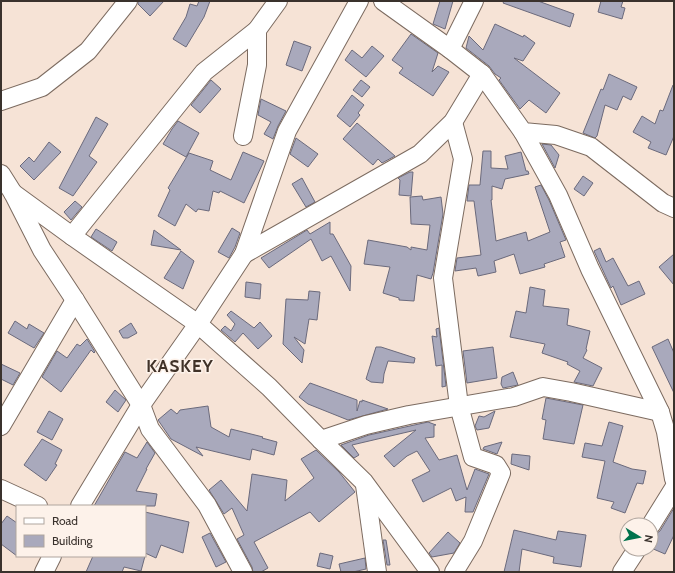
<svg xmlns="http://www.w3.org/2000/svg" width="675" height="573" font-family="Cabin,sans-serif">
<rect width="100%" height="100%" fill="#f6e3d6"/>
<g fill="#a9a9bc" stroke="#6b6a7c">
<path d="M138,1h26l-14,15 -12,-12z"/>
<path d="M199,1h11l-6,16 -18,30 -13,-8 13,-22 4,-13 7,2z"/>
<path d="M440,1h13l-8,28 -12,-5z"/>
<path d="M504,1h34l36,13 -4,13 -67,-24z"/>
<path d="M601,1h22l-2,6 4,1 -3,11 -24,-7z"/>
<path d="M495,24l28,13 1,-2 11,8 -12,18 -9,-3 46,35 -14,20 -17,-13 -9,9 -21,-29 2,-2 -6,-4 -6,-8 -23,-18 3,-12 14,14z"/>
<path d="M411,34l27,19 -6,19 6,-6 11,6 -16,24 -34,-23 4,-5 -11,-8z"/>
<path d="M294,41l17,6 -9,24 -16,-6z"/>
<path d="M372,46l12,10 -18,21 -21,-17 7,-10 10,8z"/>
<path d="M609,74l28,13 -6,13 -8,-4 -6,14 -12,-5 -8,31 -2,2 -12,-5 18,-44 2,1z"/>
<path d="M211,80l10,9 -21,24 -9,-8z"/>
<path d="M361,80l9,7 -8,10 -9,-7z"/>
<path d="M673,85h1v51l-8,19 -18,-7 3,-6 -18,-10 9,-16 13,8 5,-14 3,1z"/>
<path d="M352,95l12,10 -6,8 2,2 -10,12 -13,-11z"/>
<path d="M261,99l25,12 -8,15 -5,13 -9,-5 7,-12 -13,-7z"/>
<path d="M96,117l12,7 -19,32 8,6 -24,34 -14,-8z"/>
<path d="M178,121l21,12 -13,24 -23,-13 9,-15z"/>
<path d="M357,123l38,33 -13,7 -4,-4 -5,6 -30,-26z"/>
<path d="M296,138l22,16 -10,13 -18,-13z"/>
<path d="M49,142l12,10 -27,28 -14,-14 9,-9 5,5z"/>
<path d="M542,144l9,1 8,10 -4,13z"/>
<path d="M483,151h8v17l17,1 -3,-13 16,-4 5,19h2l1,3 -24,5 -3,10 -10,-3v14h-1l5,41 30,-9 2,9 22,-9 -15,-45 6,-2 8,15 17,40 -6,2 5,15 -21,7 1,3 -25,7 -6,-20 -20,7 2,11 -18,4 -2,-8 -21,3 2,-13 24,-3 -7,-54h-7l2,-16h11z"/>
<path d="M243,152l21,9 -20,42 -24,-12 -1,2 -6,-2 -4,20 -11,-2 -2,3 -10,-8 -11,22 -17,-10 12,-26 -2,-2 21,-35 24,8 -3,9 21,10z"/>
<path d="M410,172h3l-2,24 -12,-1 1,-15 -2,-2z"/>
<path d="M583,176l10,7 -9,13 -10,-7z"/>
<path d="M302,178l13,24 -9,5 -14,-23z"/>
<path d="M422,196l1,4 18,-3 2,17 -10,59 -2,6 -14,-4 -3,26 -15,-1v-2l-16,-5 7,-26 -26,-3 4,-24 39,7 4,3v-3l16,3 3,-25 -19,-1 -1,-27z"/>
<path d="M75,201l7,6 -11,13 -7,-8z"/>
<path d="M330,222v12h3l18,32 -1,25 -19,-35 -9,5 -11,-22 -42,29 -8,-10 46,-28 3,4z"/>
<path d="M232,228l8,5 -5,14 -6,11 -11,-6z"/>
<path d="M96,229l21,13 -5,9 -21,-14z"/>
<path d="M154,230l27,20 -30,-5z"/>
<path d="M600,248l6,14 7,-4 15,28 11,-5 6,13 -24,11 -8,-19 -2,2 -17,-37z"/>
<path d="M181,251l13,10 -11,28 -19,-11z"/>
<path d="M674,254v31l-15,-18z"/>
<path d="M246,282l15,2 -1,15 -15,-2z"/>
<path d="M530,287l15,3 -2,16 26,3 -2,16 23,6 -4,18 1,1 -4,8 19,10 -9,18 -19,-4 6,-11 -13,-7 1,-2 -26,-9 3,-9 -35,-7 6,-26 10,2z"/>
<path d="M309,291l11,1 -3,28 -8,-1 -4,25 -11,-7 10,13 -2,13 -19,-19 3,-45 22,1z"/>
<path d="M231,311l23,17 6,-6 12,14 -14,13 -15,-16 -8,9 -14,-12 4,-4 6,5 4,-7 -8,-9z"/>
<path d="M15,321l12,8 2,-5 15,9 -10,15 -26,-15z"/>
<path d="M131,323l6,10 -9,5h-5l-4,-7z"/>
<path d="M439,328l7,58 -4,1v-22l-6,1 -4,-30 5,1 -1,-8z"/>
<path d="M87,339l8,13 -1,1 -3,-3 -30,42 -19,-15 15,-26 10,7 10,-14 3,2z"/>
<path d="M668,339l6,14v40l-22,-46z"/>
<path d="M376,347h5l34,11 -1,5 -26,-2 -4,13 -1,9 -12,-1 -5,-3z"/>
<path d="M493,347l4,31 -30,5 -4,-32z"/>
<path d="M1,364l19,9 -7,12 -12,-6z"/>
<path d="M513,372l5,13 -15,3 -2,-4 1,-7z"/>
<path d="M310,383l47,17v11l3,-10 2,1v-2l26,9 -40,11 -40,-16 -9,-7z"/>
<path d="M115,390l11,10 -8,12 -12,-10z"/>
<path d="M546,398l37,7 -9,39 -31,-5 3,-19 -4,-1z"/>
<path d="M208,406l3,21 18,10 2,-8 32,8 -1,1 15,4 -3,13 -22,-6 -2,11 -54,-13 7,9 -32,-17 -13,-19 13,-11 6,5 3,-4z"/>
<path d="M49,411l14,8 -11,21 -15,-8z"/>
<path d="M495,411l-6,17 -12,2 -2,-4 4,-10 5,1z"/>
<path d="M428,422l8,3h-2v12l-9,1 14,22 18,-5 10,35 8,-21 14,5 -16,38h-8l1,-15 -10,4 -5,-13 -28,14 -11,-22 18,-9 -13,-20 -10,5 -13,11 -10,-11 32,-26 -64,15 7,10 -5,3 -13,-13 28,-10z"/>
<path d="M609,422l14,4 -10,36 19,7 14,2 -3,13 -6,-1 -12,30 -14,-5 3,-6 -17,-4 8,-37 -23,-4 3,-14 17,3z"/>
<path d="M42,439l20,11 -7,14 2,1 -11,16 -22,-16z"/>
<path d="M147,442l8,11 -9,16h1l-11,22 21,3 -2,12h-61l31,-54 12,6z"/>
<path d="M502,442l-5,12 -14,-5 1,-2z"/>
<path d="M316,450l23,22 16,20 -36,30 -9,-10 -56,30 14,26 -7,4h-8l-1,-5 -15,-28 7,-4 -12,-27 -8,6 -15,-24 12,-10 26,31 5,-37 35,6 -2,21 29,-23 -13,-19z"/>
<path d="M512,454l18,2 -1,14 -18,-6z"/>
<path d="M674,508v27l-9,19 -14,-6v-11l9,-6z"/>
<path d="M145,512l44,10 -6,31 -22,-8 -5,13 -11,-5z"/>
<path d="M7,516l10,7v33l-16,-12v-20z"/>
<path d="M514,530l42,10 2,-9 28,4 -5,32 -28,-4 1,-6 -32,-8 -3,23h-15z"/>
<path d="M448,532l12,11 -6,10 -22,4 -3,-4z"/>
<path d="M210,533l16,29 -10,5 -14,-30z"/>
<path d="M383,540h3l4,25h-3z"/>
<path d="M320,553l13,3 -3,13 -13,-3z"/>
<path d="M93,556h52l-4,15 -17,-4 -2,5h-36z"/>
<path d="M365,558l1,11 -13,3h-12l-2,-8z"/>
</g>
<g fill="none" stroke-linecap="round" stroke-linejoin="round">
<defs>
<g id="street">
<path d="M383,1l67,48 32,25 41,58 33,3 35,12 72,56 11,5"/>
<path d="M450,49l24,-48"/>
<path d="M1,101l41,-14 46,-36 40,-50"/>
<path d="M453,122l10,37 -20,119 16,128 14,51 23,8 5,8 -28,68 -19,31"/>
<path d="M523,132l35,63 32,74 70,143 6,20 8,47"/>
<path d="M243,136l14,-71v-35l21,-29"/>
<path d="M1,174l12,19 29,57 33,50 66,105 9,24 57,76 36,67"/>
<path d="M13,193l59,43 126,88 71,63 52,53 43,42 66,90"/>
<path d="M72,236l132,-164 53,-42"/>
<path d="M244,254l176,-100 33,-32 29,-48"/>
<path d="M1,426l74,-126"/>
<path d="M321,440l45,-15 43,-10 105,-18 29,-10 28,5 89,20"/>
<path d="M365,485l12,87"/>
<path d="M1,489l37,17"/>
<path d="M80,506l61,-101 57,-81 46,-70 43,-123 72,-130"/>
<path d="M651,525l23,-37"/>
<path d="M44,572l8,-16"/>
<path d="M622,572l15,-23"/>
</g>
</defs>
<use href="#street" stroke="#7c6b60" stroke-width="20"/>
<use href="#street" stroke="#fff" stroke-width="18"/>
</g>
<g text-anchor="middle" stroke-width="3" stroke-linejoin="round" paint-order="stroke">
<g font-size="17" font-weight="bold" letter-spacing="1" fill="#403228" stroke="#fdf2ea">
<text x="180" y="372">KASKEY</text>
</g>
</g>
<rect width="675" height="573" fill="none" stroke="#3a322d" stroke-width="4"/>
<rect x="16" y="505" width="130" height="52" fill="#fdf2ea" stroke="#afa59e"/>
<rect x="24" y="518" width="20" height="6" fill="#ffffff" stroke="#afa59e"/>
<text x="52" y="525" font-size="12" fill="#3a322d">Road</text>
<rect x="24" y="535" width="20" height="12" fill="#a9a9bc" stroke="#afa59e"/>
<text x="52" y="545" font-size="12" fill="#3a322d">Building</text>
<g transform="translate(639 537) rotate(100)"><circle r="19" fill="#fdf2ea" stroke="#afa59e"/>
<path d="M0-3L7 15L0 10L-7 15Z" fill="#00724c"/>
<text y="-6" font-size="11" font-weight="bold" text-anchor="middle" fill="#3a322d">N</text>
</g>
</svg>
